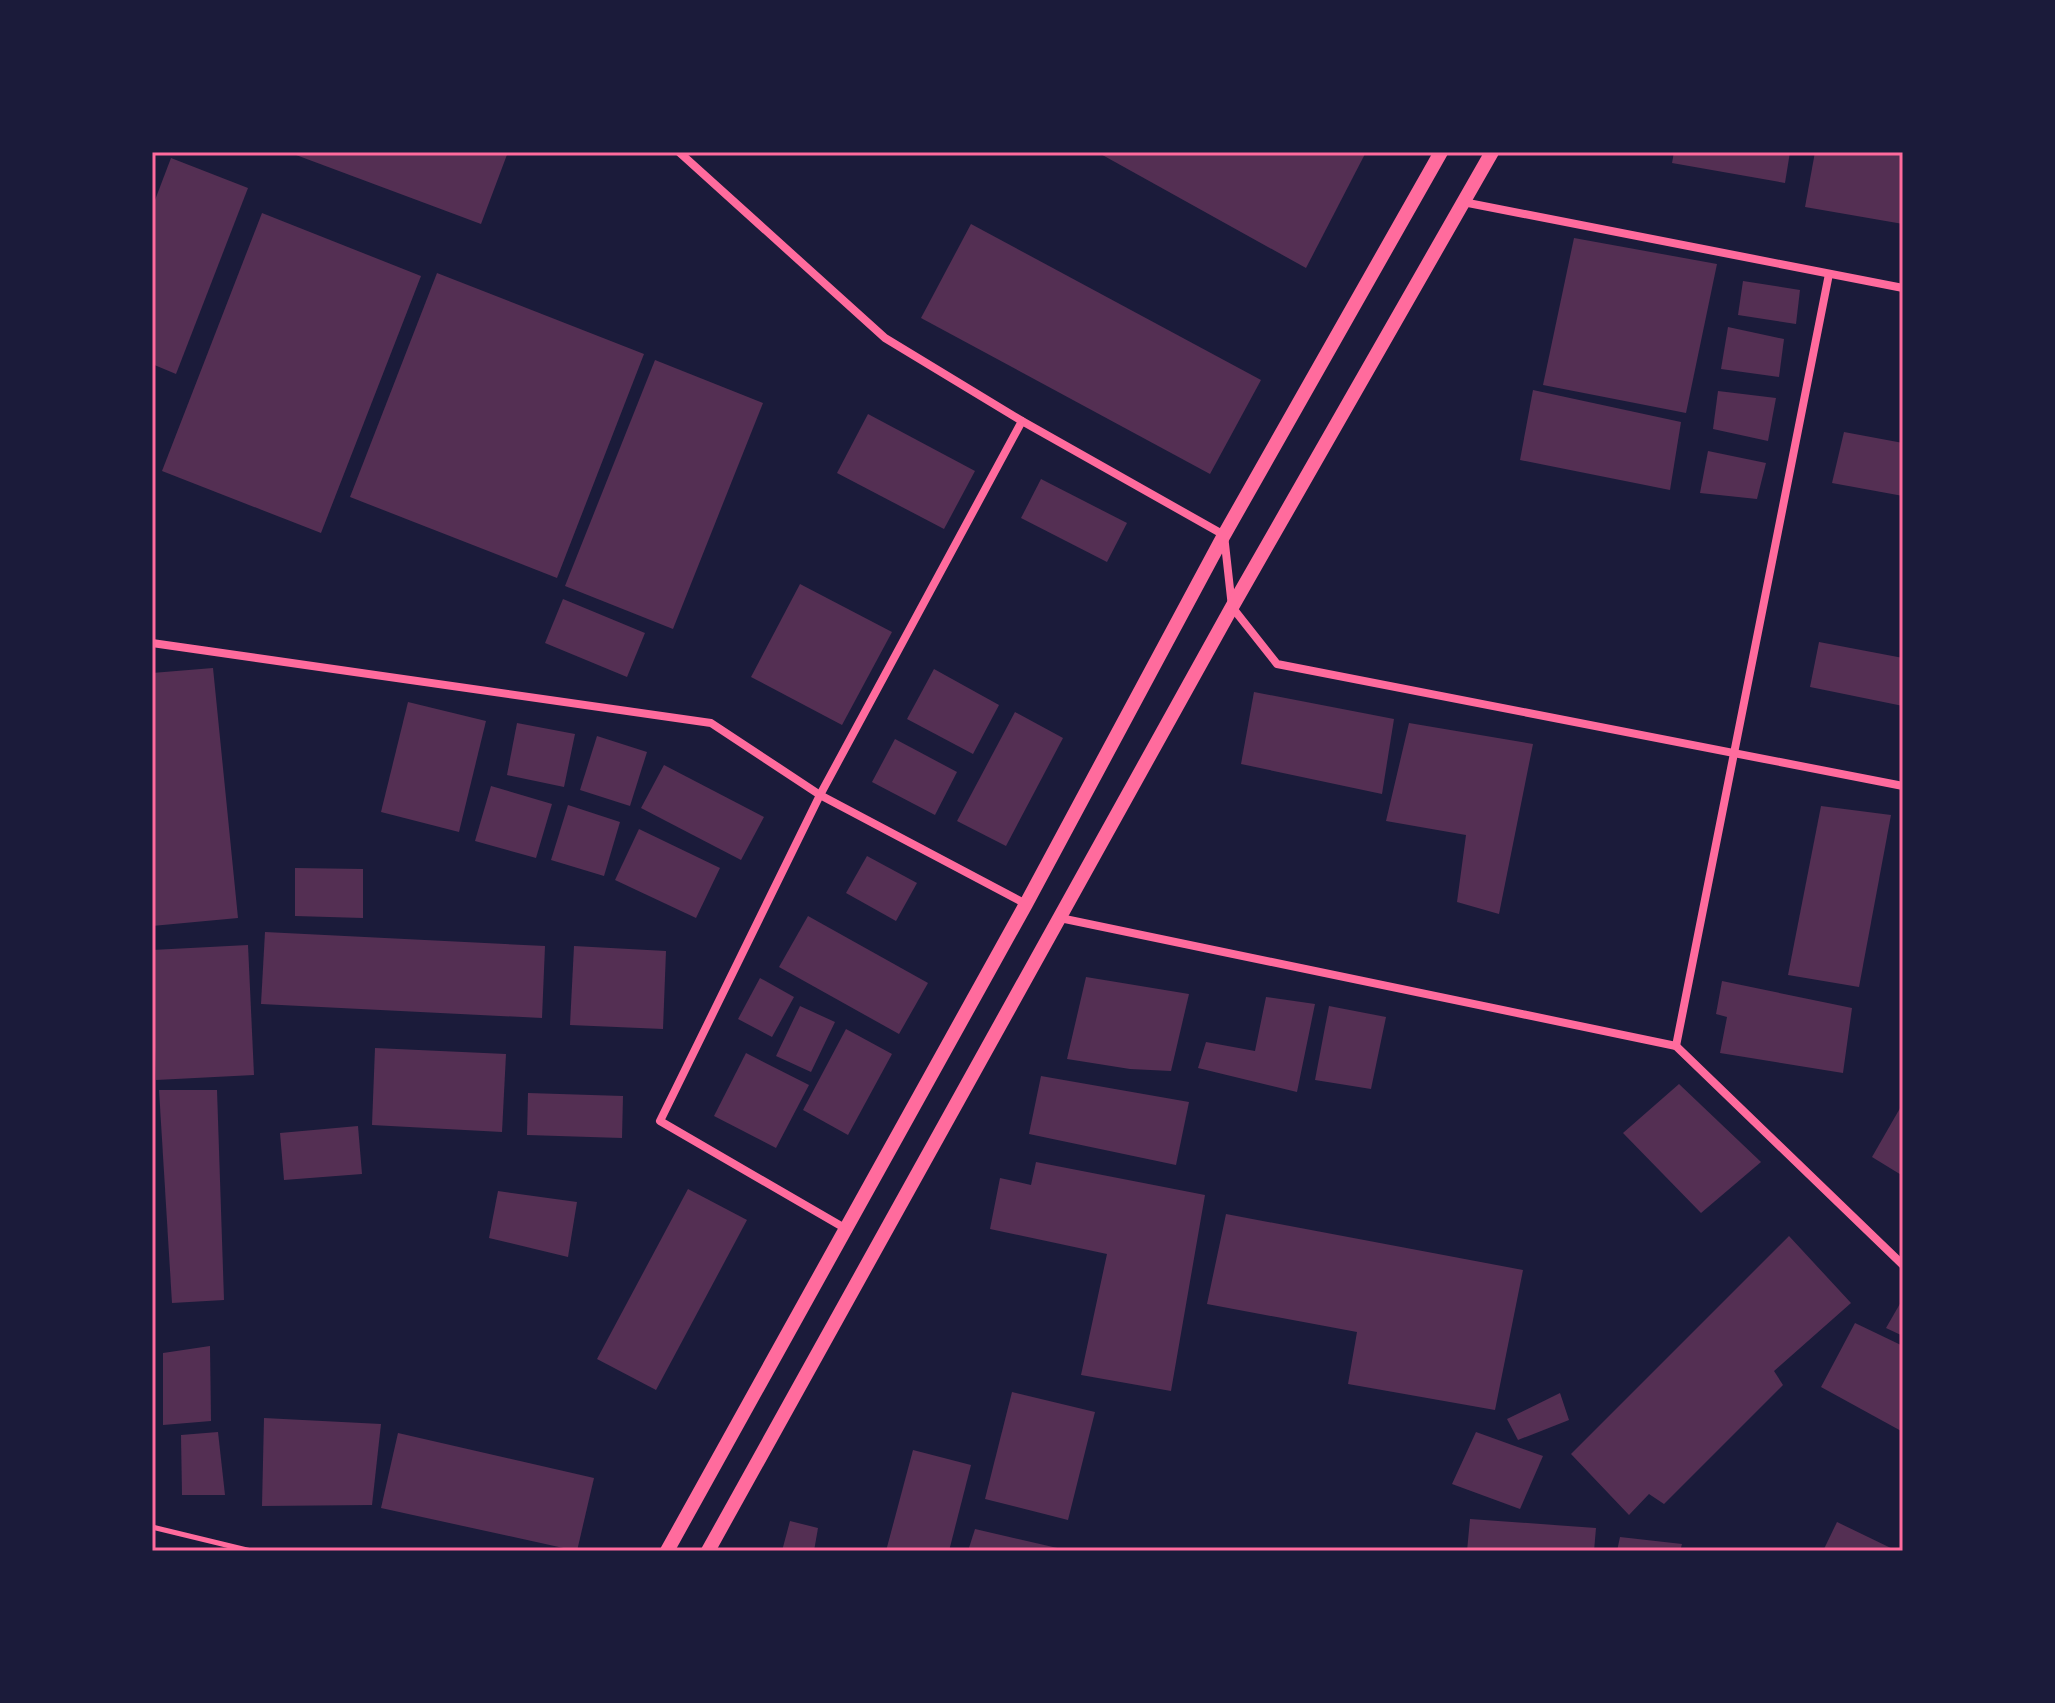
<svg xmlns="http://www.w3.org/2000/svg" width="2055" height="1703" font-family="Rubik,sans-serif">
<rect width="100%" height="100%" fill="#1b1b3a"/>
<g fill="#542f53">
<path d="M288,152h220l-27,72z"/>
<path d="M1097,152h269l-60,116z"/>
<path d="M1674,152h116l-5,31 -113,-20z"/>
<path d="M1815,152h88v72l-98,-17z"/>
<path d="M171,158l77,30 -72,186 -24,-10v-156z"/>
<path d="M262,213l159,63 -100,257 -159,-62z"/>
<path d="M971,224l290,156 -51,94 -289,-156z"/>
<path d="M1574,238l143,26 -31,149 -143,-28z"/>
<path d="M437,273l207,81 -87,224 -207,-81z"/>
<path d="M1743,281l57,9 -4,34 -58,-9z"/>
<path d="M1728,327l56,12 -5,38 -58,-8z"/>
<path d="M655,360l108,43 -90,226 -108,-43z"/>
<path d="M1533,390l148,32 -11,68 -150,-30z"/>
<path d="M1718,391l58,7 -8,43 -55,-12z"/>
<path d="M868,414l107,57 -31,58 -107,-56z"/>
<path d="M1844,432l59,11v53l-71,-13z"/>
<path d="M1708,451l58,12 -9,36 -57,-6z"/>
<path d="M1041,479l86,44 -20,39 -86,-44z"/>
<path d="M800,584l92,48 -50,93 -91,-48z"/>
<path d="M563,599l82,34 -18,44 -82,-34z"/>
<path d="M1819,642l84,16v48l-93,-19z"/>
<path d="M213,668l25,250 -86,8v-253z"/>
<path d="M934,669l65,36 -26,49 -66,-35z"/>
<path d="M1254,692l140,27 -12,75 -141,-30z"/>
<path d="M408,702l78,19 -27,111 -78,-20z"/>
<path d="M1015,712l48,26 -57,108 -49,-25z"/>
<path d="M517,723l58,11 -11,53 -57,-12z"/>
<path d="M1409,723l124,21 -34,170 -42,-12 9,-67 -80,-14z"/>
<path d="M597,736l50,16 -17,54 -50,-16z"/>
<path d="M895,739l62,33 -22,43 -63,-33z"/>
<path d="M664,765l100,52 -23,43 -100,-52z"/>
<path d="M491,786l61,18 -16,54 -61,-17z"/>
<path d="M568,805l52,17 -16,54 -53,-16z"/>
<path d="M1821,806l70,9 -32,172 -71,-12z"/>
<path d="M639,829l81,39 -24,50 -81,-38z"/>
<path d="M867,856l50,27 -21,38 -50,-28z"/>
<path d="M295,868l68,1v49l-68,-2z"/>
<path d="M808,916l120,67 -29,51 -120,-67z"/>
<path d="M265,932l280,14 -3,72 -281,-14z"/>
<path d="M248,945l6,130 -98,5 -4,-130z"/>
<path d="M574,946l92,5 -3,78 -93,-4z"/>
<path d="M1086,977l103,17 -18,77 -41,-2 -63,-10z"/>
<path d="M760,978l34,19 -22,40 -34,-18z"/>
<path d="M1722,981l130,27 -9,65 -123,-20 7,-36 -11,-3z"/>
<path d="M1266,997l49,7 -18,88 -99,-24 8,-26 49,9z"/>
<path d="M800,1006l35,16 -24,50 -35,-16z"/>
<path d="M1329,1006l57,11 -15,72 -56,-9z"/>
<path d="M846,1029l46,25 -44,81 -45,-25z"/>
<path d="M375,1048l131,6 -4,78 -130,-7z"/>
<path d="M746,1053l63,32 -33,63 -62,-32z"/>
<path d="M1041,1076l148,26 -13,63 -147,-31z"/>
<path d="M1679,1084l82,78 -60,51 -78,-80z"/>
<path d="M159,1090h58l7,210 -52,3z"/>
<path d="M528,1093l95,3 -1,42 -95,-3z"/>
<path d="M1903,1103v73l-31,-19z"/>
<path d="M358,1126l4,48 -78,6 -4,-47z"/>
<path d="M1036,1162l169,33 -34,196 -90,-16 26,-121 -117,-25 10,-51 31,7z"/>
<path d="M688,1189l59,31 -91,170 -59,-31z"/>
<path d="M498,1191l79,11 -9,55 -79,-19z"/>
<path d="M1226,1214l297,56 -28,140 -147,-26 9,-52 -150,-28z"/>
<path d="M1789,1236l62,67 -77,68 9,14 -119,119 -15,-10 -20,21 -58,-61z"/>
<path d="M1901,1302l2,1v33l-17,-8z"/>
<path d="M1855,1323l48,23v86l-82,-45z"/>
<path d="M210,1346l1,75 -48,4v-72z"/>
<path d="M1012,1392l83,20 -27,108 -83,-21z"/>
<path d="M1560,1393l9,27 -51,20 -11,-21z"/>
<path d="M264,1418l117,6 -9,81 -110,1z"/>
<path d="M218,1432l7,63h-43l-1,-60z"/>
<path d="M1476,1432l67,24 -23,53 -68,-25z"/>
<path d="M398,1433l196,45 -17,73 -196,-43z"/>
<path d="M913,1450l58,15 -22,86h-63z"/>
<path d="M1470,1519l126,9 -2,23h-127z"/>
<path d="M790,1521l28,7 -4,23h-32z"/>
<path d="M1837,1522l60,29h-74z"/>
<path d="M975,1529l91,21v1h-98z"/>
<path d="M1620,1537l62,7 -2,7h-63z"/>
</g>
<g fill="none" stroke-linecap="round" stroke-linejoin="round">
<path stroke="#ff6b9d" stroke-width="5" d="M152,1527l99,24"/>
<g stroke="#ff6b9d" stroke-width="8">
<path d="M679,152l206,186 137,83 202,114 8,72 45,57 626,122"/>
<path d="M1463,202l440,86"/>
<path d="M152,643l559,80 109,72 206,109"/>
<path d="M1060,918l616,128 227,219"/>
<path d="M1676,1046l153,-772"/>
<path d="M848,1230l-188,-109 160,-326 202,-374"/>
</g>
<g stroke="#ff6b9d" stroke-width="14">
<path d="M667,1551l359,-647 198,-369 217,-383"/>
<path d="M708,1551l524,-944 260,-455"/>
</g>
</g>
<rect width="2055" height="1703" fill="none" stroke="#1b1b3a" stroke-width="308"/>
<rect x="154" y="154" width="1747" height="1395" fill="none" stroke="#ff6b9d" stroke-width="3"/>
</svg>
